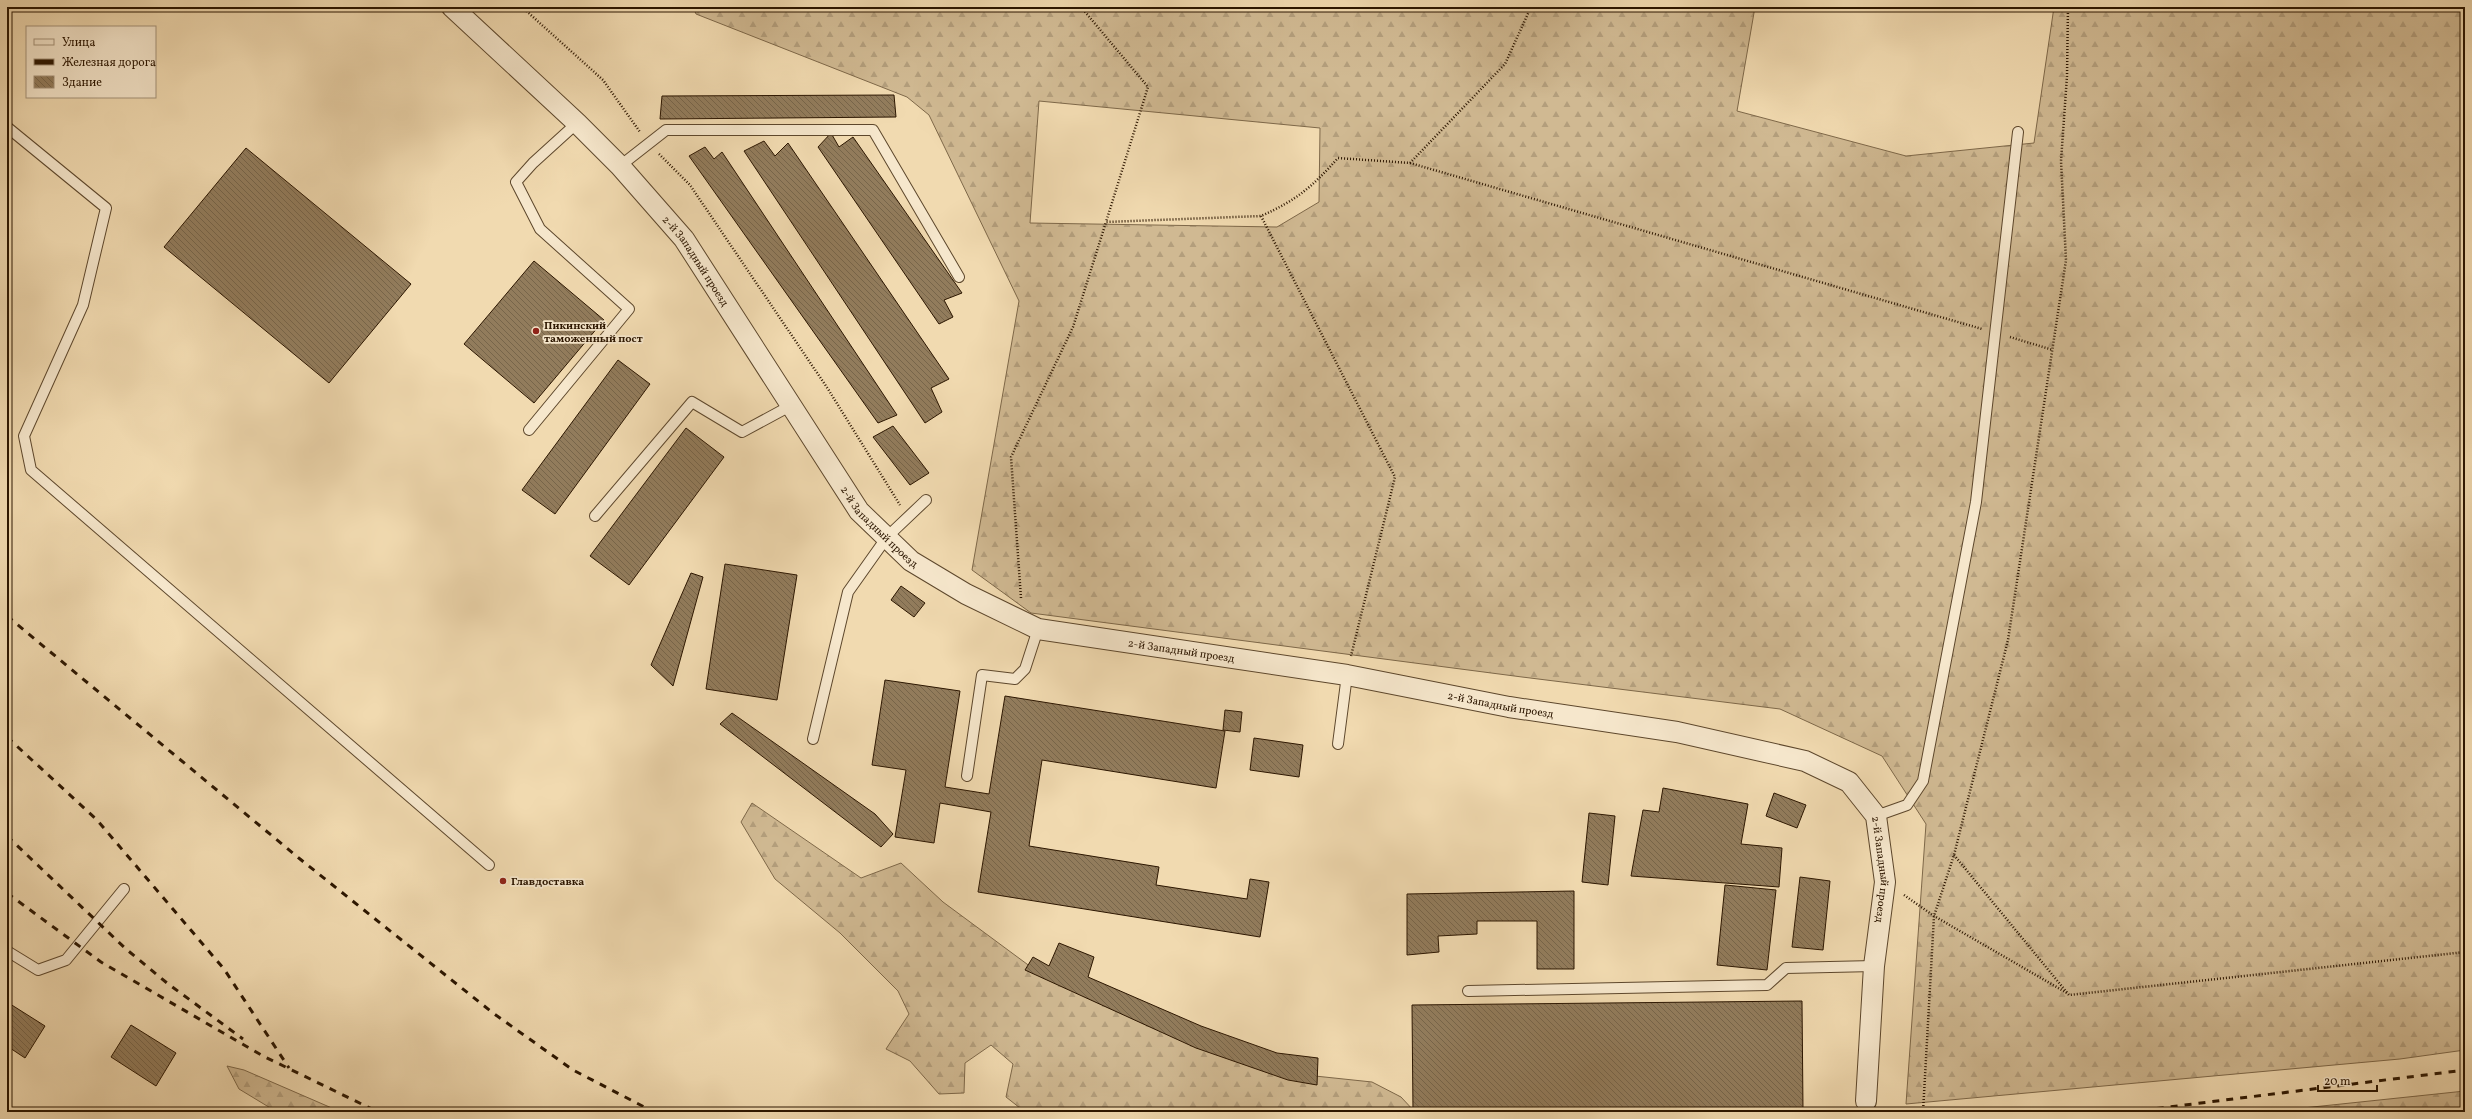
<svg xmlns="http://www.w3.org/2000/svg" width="2472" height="1119" font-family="Vollkorn,serif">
<defs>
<pattern id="forest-firs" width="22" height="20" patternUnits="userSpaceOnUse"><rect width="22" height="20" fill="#d0b992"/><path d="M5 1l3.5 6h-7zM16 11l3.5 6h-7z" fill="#b39e7c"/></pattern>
<pattern id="building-back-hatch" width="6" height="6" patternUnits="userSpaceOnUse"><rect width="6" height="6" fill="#927c5c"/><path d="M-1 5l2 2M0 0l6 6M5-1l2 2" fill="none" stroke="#77654a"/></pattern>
</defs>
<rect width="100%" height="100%" fill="#f1dab0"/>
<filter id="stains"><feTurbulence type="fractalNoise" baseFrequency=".005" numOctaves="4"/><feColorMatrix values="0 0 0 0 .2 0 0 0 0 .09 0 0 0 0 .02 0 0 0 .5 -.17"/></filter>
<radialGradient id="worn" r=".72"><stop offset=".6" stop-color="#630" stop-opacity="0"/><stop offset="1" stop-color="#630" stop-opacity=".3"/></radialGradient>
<g fill="url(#forest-firs)" stroke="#7e6849" fill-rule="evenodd">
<path d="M693,7h1062l-18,104 169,45 128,-13 20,-136h411v1043l-65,9 -494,45 20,-280 -44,-68 -102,-47 -258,-32 -491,-64 -59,-43 47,-269 -90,-186 -22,-18 -211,-83zM1039,101l281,27 -1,74 -42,25 -247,-4z"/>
<path d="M752,803l109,75 40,-15 42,39 92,68 261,104 76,8 29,15 14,15h-390l-19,-15 7,-33 -22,-19 -26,18 -1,30 -25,1 -29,-33 -24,-12 23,-35 -11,-23 -58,-58 -65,-54 -34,-57z"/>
<path d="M227,1066l17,4 97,42h-64l-38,-23z"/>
<path d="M2465,1091v21h-200z"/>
</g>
<g fill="url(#building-back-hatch)" stroke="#2c1600">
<path d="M894,95l2,22 -236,2 2,-23z"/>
<path d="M831,133l8,14 14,-10 109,156 -18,7 9,17 -14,7 -121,-177z"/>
<path d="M764,141l11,15 13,-13 161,236 -18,9 11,24 -17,11 -181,-272z"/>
<path d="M705,147l9,12 8,-7 175,263 -19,8 -189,-267z"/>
<path d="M246,148l165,136 -82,99 -165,-136z"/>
<path d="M534,261l70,59 -70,83 -70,-59z"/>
<path d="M618,360l32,24 -95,130 -33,-24z"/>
<path d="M893,426l36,47 -19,12 -37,-48z"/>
<path d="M686,428l38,29 -95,128 -39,-29z"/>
<path d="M725,564l72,11 -20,125 -71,-11z"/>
<path d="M691,573l12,4 -30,109 -22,-21z"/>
<path d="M901,586l24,17 -11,14 -23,-17z"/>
<path d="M885,680l75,11 -15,96 44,7 16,-98 220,35 -9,57 -174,-28 -13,86 130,21 -3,18 91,14 3,-20 19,3 -9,55 -282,-45 13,-80 -51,-9 -6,40 -39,-6 11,-67 -34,-5z"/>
<path d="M1225,710l17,2 -2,20 -17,-2z"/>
<path d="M732,713l143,101 18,20 -12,13 -161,-123z"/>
<path d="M1254,738l49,7 -4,32 -49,-7z"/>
<path d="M1663,788l85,16 -7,40 41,4 -3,39 -148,-11 12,-66 16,2z"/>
<path d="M1774,793l32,12 -9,23 -31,-12z"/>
<path d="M1589,813l26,3 -7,69 -26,-3z"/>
<path d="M1800,877l30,4 -7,69 -31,-3z"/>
<path d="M1725,885l51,5 -9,80 -50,-5z"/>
<path d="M1574,891v78h-37v-48h-60v13l-39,2 1,16 -32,3v-61z"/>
<path d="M1059,943l35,14 -6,20 113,49 76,27 41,5 -1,27 -29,-5 -92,-32 -171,-78 8,-13 16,9z"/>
<path d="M1802,1001l1,109 -390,2 -1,-107z"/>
<path d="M7,1002l38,24 -20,32 -18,-12z"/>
<path d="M131,1025l45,28 -20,33 -45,-29z"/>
</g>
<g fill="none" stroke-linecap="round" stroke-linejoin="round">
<defs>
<g id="service">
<path d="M7,127l99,81 -23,97 -59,131 7,34 458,395"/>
<path d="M620,166l46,-36h207l86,147"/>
<path d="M529,430l100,-121 -89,-80 -24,-47 17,-19 44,-40"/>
<path d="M595,516l97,-114 50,30 50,-27"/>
<path d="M813,739l35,-147 39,-55 39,-37"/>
<path d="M1338,744l9,-69"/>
<path d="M967,776l15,-101 33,4 10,-10 13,-40"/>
<path d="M1876,816l31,-11 16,-24 53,-279 42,-370"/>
<path d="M7,951l31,19 28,-10 58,-71"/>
<path d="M1468,991l299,-6 19,-17 88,-2"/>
</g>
<g id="minor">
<path id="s1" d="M452,7l125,116 43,43 64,73 175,272 52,50 55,33 72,35 309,46 162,32 168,25 128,29 44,21 27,34 9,66 -11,84 -8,135"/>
</g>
</defs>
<use href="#service" stroke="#5d472c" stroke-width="12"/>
<use href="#minor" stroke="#5d472c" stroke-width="22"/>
<g stroke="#2c1600" stroke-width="2.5" stroke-dasharray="1 2" stroke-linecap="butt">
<path d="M522,7l81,73 37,52"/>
<path d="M1081,7l67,80 -42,135"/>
<path d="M659,154l31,31 138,204 72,116"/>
<path d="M1410,163l572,166"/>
<path d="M1261,216l134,261 -44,179"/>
<path d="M2010,337l43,13"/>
<path d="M1021,598l-10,-141 62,-130 33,-105 155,-6c36,-16 51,-29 77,-58l72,5 95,-99 26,-57"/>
<path d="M1954,855l115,140 396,-43"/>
<path d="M1904,895l30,21 133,77"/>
<path d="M1923,1112l11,-196 20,-61 54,-215 58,-380 -5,-99 6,-85 1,-69"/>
</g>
<use href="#service" stroke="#f6e7cc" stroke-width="10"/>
<use href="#minor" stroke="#f6e7cc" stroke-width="20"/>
<g stroke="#2c1600" stroke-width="3" stroke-dasharray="7 7" stroke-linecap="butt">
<path d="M7,616l293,243 193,154 80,57 81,42"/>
<path d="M7,737l90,83 127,149 65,99"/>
<path d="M7,836l119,113 41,34 76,56"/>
<path d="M7,893l94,69 162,94 115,56"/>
<path d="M2129,1112l336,-42"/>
</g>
</g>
<g fill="#8f2418" stroke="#f6e7cc" stroke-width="1.5">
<circle cx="536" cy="331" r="4"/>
<circle cx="503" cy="881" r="4"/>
</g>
<g text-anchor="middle" stroke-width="3.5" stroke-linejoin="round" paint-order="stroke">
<g font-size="11" fill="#2c1600" stroke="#f6e7cc">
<text dy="4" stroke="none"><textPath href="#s1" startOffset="353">2-й Западный проезд</textPath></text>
<text dy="4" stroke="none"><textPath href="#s1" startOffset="677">2-й Западный проезд</textPath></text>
<text dy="4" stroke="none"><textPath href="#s1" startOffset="1013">2-й Западный проезд</textPath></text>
<text dy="4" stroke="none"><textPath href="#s1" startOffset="1337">2-й Западный проезд</textPath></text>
<text dy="4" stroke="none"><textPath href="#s1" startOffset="1793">2-й Западный проезд</textPath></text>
</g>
<g font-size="11" font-weight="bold" fill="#2c1600" stroke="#f6e7cc" text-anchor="start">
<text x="544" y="329">Пикинский<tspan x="544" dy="13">таможенный пост</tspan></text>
<text x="511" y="885">Главдоставка</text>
</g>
</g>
<rect width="2472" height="1119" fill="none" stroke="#f1dab0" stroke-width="24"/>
<rect x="8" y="8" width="2456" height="1103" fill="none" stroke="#2c1600" stroke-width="2"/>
<rect x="12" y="12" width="2448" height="1095" fill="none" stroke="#2c1600"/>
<rect x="26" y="26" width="130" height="72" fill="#f6e7cc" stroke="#a5937a"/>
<rect x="34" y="39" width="20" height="6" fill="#f6e7cc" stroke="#a5937a"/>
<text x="62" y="46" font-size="12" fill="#2c1600">Улица</text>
<rect x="34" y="59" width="20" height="6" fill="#2c1600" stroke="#a5937a"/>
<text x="62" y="66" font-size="12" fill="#2c1600">Железная дорога</text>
<rect x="34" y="76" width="20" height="12" fill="url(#building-back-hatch)" stroke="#a5937a"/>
<text x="62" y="86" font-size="12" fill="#2c1600">Здание</text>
<path d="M2318 1085v6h59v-6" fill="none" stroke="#2c1600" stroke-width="2"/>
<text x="2324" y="1085" font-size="12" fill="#2c1600" stroke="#f6e7cc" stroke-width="3" paint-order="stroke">20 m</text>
<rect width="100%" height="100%" filter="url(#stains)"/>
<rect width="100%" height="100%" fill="url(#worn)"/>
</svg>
